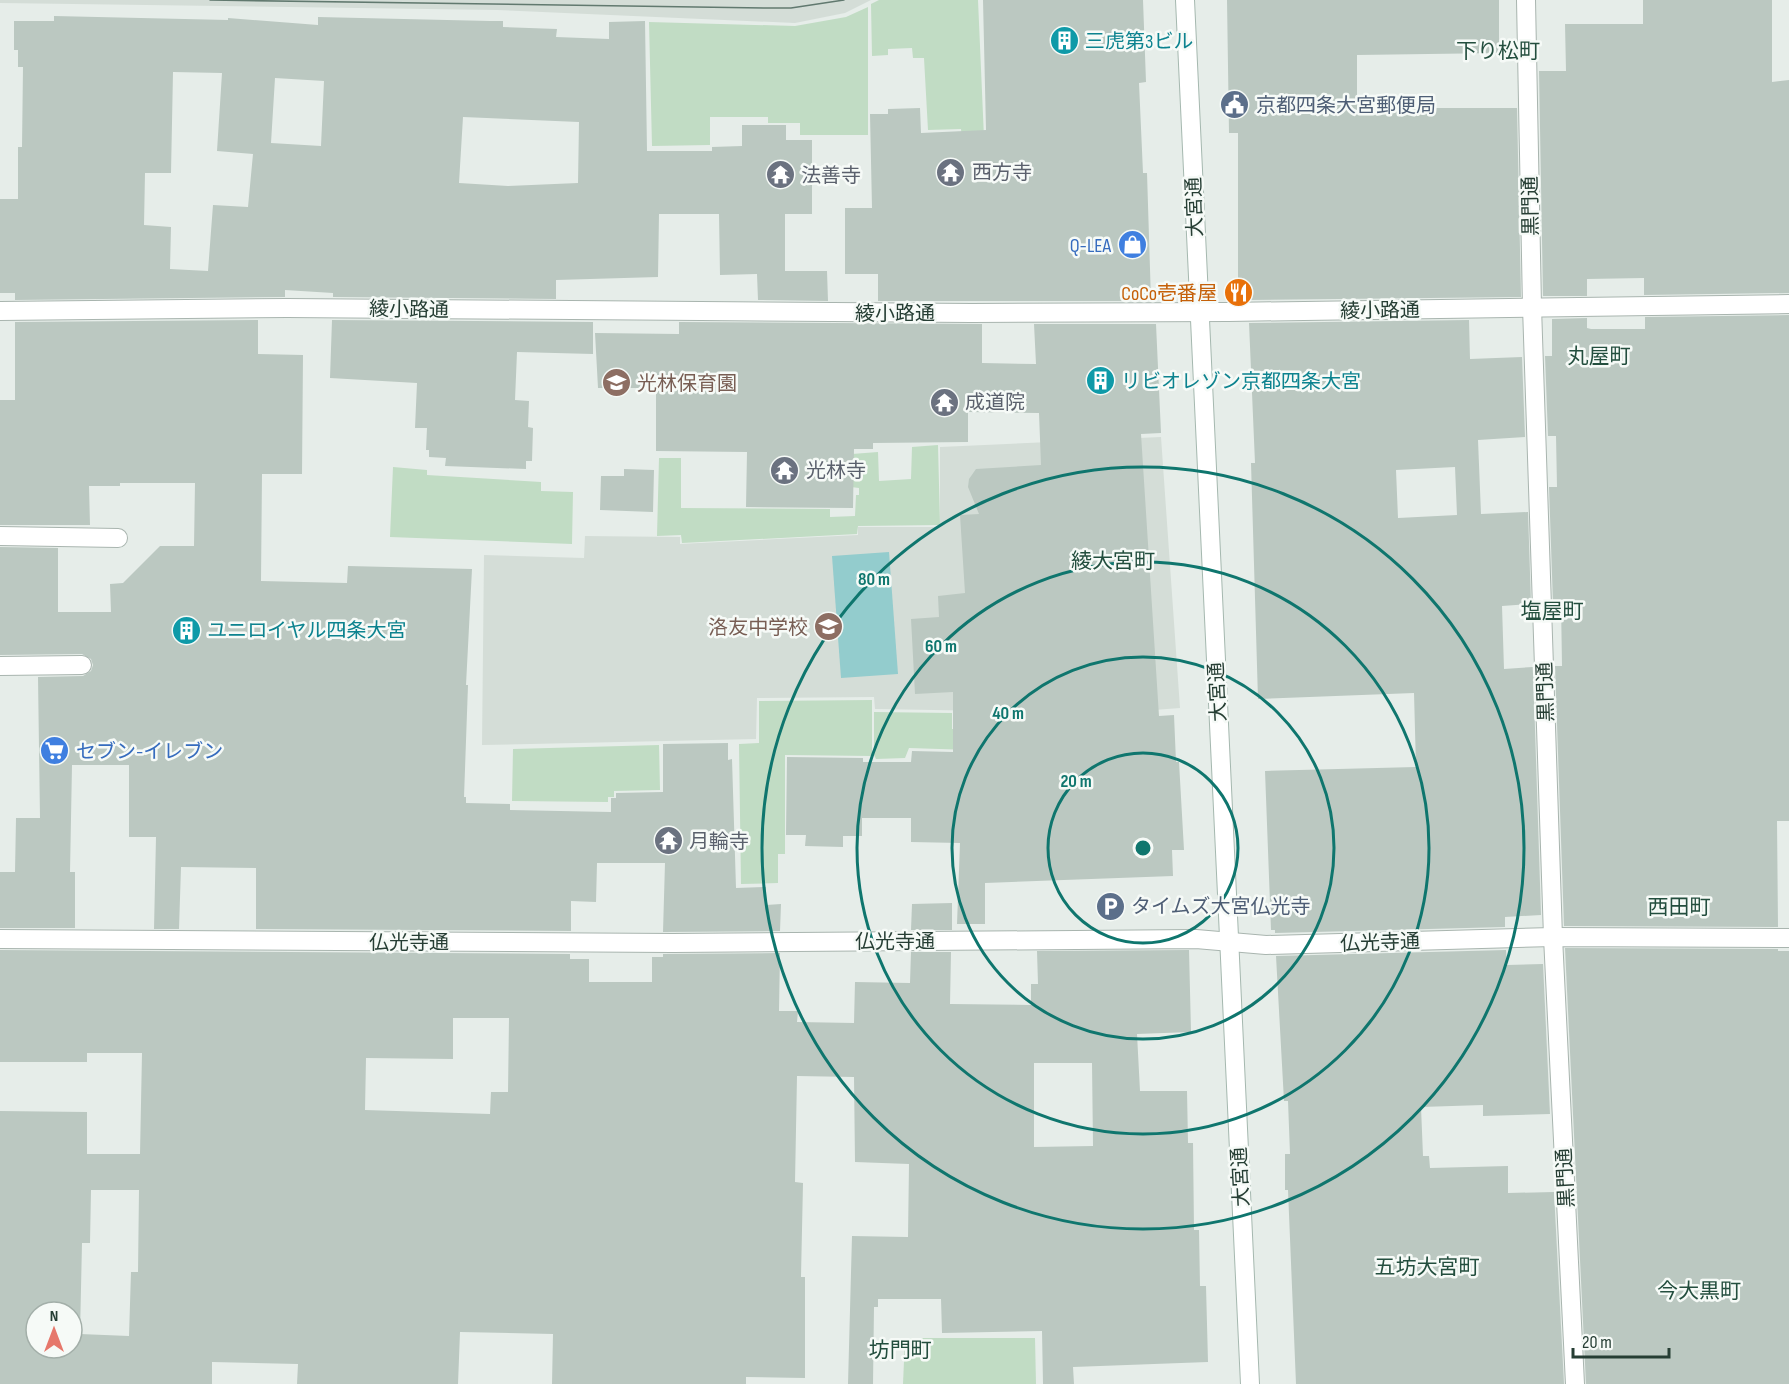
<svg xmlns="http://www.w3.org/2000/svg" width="1789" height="1384" font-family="'Sofia Sans Condensed','Noto Sans JP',sans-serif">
<rect width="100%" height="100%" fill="#e6ede9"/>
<g fill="#d4ddd7">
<path d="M0,0h871l-26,13 -50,10 -298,-13 -497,-7z"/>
<path d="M1161,437l19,271 -172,13 -16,-10 -117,-2 -1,-12 -117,1 -1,41 -274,6 2,-190 100,3 1,-22 95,1v7l178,-9v-8h82v-80z"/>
</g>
<g fill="#c1dcc4">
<path d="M879,0h99l6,138 -22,2 -1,-11 -33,1 -4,-72h-11l-1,-10 -24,1v6l-16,1 -1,-52z"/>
<path d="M868,7v128h-68v-12h-32v-6h-58v28l-58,1 -3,-124 146,4 51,-9z"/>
<path d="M938,445l2,80 -82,1 -1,8 -175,9 -1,-8 -24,1 2,-78h22v50l149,1v8l25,-1 1,-21h3v-7l-8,-1 1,-33 26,-2 1,29 32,-2 1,-32z"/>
<path d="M393,467l34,3v5l114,7v9l32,1 -1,52 -182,-7z"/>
<path d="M872,700v56l-87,-1v99h-7v29l-37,1 -2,-140 20,-1v-42z"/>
<path d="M874,712l78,1v16h19l-1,21 -61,-2 -4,10 -29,1 -2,-4z"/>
<path d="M659,745l1,45 -46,1v6h-6v5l-96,-1 1,-52z"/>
<path d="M905,1338h130l1,46h-133z"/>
</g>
<path fill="#93cccd" d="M889,552l9,122 -57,4 -9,-122z"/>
<g fill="#bbc8c1" fill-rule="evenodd">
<path d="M983,0h160l3,82 -7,1 4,90h4l4,128h-273v-27h-33v-66h27l-2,-94h18v-5l32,-1 1,25 65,-3z"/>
<path d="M1227,0h272v53l-142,2v53h160l4,189 -273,3v-2h-10v-165h-9z"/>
<path d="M1643,0h129v82l17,-2v213l-145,2v-17l-57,1v17h-44l-4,-225h27l-1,-47h78z"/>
<path d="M54,16l174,4v-2l90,7v-8l172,4h13v6l54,2 -1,8 53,2v-17l36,-1 2,130h65v-4l30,-1v-21h44v15h26v74h-27v57h42l1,30 -70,-1 -1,-26 -37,1 -1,-61h-60l-1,63 -102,3v19l-223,-2v-4l-48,-3v7l-270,3v-7h-15v-94h18v-52h4l1,-80h-5v-17h-4v-29h40zM173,72l49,1 -5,78 36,3 -5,53 -35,-2 -5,66 -38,-2 1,-42 -27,-2 1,-52h26zM275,78l49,3 -3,65 -50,-3zM463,117l116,5 -1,61 -70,3 -49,-3z"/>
<path d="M1789,315v506h-12l1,106 -214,-1 -9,-260h7l-1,-63h-8l-4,-116h8l-1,-51h-8l-3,-80h7v-37l35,-1v10l4,1h54v-12z"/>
<path d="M258,320v34l45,1 -1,119h-40l-1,107 86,2 1,-17 124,3 -6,116h2l-4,112h2v6l44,1v6l101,2v-14h5v-5l47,-1v-48l65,-1v17l4,-1 4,129 30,-1v18l15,-1 -1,27 -117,1 2,-69h-68l-1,39 -25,-1v30l-315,-2v-61l-75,-1 -2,62h-25l2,-92h-27v-72h-57l-2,107h5v56h-75v-56h15l1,-54h24l-2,-141 45,-1 8,-5 2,-6 -2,-6 -9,-5 -82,1v-108l58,1v64h53l-1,-28 13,-1 37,-37h34l1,-63h-75v3h-31l1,39h-90v-125h15v-78z"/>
<path d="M332,320l261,2v32l-76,-2 -2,48 14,1 -1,26 5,1 -1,33h-6v8l-81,-3 1,-8 -17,-1v-7h-3l1,-22h-12l2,-45 -87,-5z"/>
<path d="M1469,320l1,39 52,-2 3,80 -47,3 3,74 47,-2 3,92 -29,2 2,63 29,-2 8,248 -36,2v10l-230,6v-3h-4l-6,-159 151,-4 -2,-74 -156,6 -7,-236h4l-6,-140zM1455,467l2,48 -59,3 -2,-48z"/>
<path d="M679,322l303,2v39l54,1 -2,-40h122l5,109 -20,1 18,282 15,-1 2,47h3l5,88h-12l1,26 -188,7v41h-28l3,-81 -49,-1v-24h-49v18h-19v11l-38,-1 1,-11h-20l1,-78 76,1v4h48l1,-11 41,1v-60l-38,2 -4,-75 28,-2 -1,-21 27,-3 -5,-78 19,-1 -11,-27 1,-8 7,-10 65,-4 -2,-52 -71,-1v30l-95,1v6h-19l-1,59 -107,-1 1,-55 -91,-1v-63h-58l-3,-55 84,1z"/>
<path d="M624,469l30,1 -1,42 -53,-2 1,-34h23z"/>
<path d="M952,903v27h-41l1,-26z"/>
<path d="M1565,948l213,1v2h11v433h-203z"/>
<path d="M0,950l570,4v5h19v23h63v-25h11v-3l117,-1 -1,58h19l-1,11 57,1 1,-41 55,1 1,-31h40l-1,52 81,1v-21h7l-1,-33 152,-1 2,82 -54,2 3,57h47l1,52h5l1,87h5l1,56h6l2,76 -135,5 1,17h-31l-1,-53 -100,2 -1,-34h-63v8h-4l-1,77h-25l4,-148 56,1 1,-73 -54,-2 -1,-85 -57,-1 -2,106 8,1 -2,94h4v101l-59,-1v7h-194l1,-50 -93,-2 -2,52h-161l1,-20 -86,-2v22h-212v-273l87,1v42h53l2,-101h-55v9h-87zM453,1018h56l-1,74h-17l-1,22 -125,-4 1,-52 87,1zM1034,1063h58l1,83 -59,1zM91,1190h48l-1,82h-7l-2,64 -49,-2 2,-91h8zM36,1312h36v36h-36z"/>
<path d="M1506,950l1,15 36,-1 7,150 -67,2v-11l-62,2 2,49h6l1,12 78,-2v27l46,-1 10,192h-268l-8,-194h-3v-36h5l-2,-53h-4l-8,-145z"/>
</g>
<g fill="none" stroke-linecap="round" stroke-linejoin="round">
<defs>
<g id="street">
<path d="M1526,0l6,307 21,630 22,447"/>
<path d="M0,311l287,-3 685,5 256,-1 561,-8"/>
<path d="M0,536l118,2"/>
<path d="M0,666l82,-1"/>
<path d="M0,939l673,4 523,-4 70,6 287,-8 236,1"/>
</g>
<path id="secondary" d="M1185,0l65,1384"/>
</defs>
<use href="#street" stroke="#a9b5af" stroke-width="20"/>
<use href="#secondary" stroke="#a5b8af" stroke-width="20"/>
<use href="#street" stroke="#fff" stroke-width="18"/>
<use href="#secondary" stroke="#fff" stroke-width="18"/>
<path stroke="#61796f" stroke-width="1.5" d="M210,0l560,8h21l53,-8"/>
</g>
<g fill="none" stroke="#0f766e" stroke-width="3">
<circle cx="1143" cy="848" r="95"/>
<circle cx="1143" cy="848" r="191"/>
<circle cx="1143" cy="848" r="286"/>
<circle cx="1143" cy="848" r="381"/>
</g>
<defs>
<symbol id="building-disc" viewBox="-11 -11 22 22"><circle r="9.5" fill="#0f9aa8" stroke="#f6faf7"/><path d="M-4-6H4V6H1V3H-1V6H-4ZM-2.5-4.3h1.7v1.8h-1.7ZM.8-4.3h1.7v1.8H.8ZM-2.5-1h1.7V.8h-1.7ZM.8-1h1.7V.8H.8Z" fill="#fff"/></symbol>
<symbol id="civic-disc" viewBox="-11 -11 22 22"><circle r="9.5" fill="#5c6f8a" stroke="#f6faf7"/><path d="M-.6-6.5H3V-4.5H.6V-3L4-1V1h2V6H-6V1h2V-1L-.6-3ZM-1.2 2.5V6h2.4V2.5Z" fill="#fff"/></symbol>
<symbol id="temple-disc" viewBox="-11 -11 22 22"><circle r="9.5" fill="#6b7280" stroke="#f6faf7"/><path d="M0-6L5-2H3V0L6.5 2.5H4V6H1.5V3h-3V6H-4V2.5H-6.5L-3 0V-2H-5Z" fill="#fff"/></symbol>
<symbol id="shop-disc" viewBox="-11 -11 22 22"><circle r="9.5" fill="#3f7fe0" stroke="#f6faf7"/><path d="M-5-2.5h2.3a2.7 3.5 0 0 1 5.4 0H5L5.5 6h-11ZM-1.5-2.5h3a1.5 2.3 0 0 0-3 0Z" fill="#fff"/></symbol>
<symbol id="restaurant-disc" viewBox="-11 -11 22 22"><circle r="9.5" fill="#e8710a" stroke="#f6faf7"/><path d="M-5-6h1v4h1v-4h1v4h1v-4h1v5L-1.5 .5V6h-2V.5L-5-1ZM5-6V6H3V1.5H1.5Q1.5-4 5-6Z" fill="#fff"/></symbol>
<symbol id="school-disc" viewBox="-11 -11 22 22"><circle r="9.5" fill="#8d6e63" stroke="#f6faf7"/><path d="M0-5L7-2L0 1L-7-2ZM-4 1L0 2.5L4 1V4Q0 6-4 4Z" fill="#fff"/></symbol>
<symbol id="supermarket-disc" viewBox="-11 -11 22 22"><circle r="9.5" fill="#3f7fe0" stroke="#f6faf7"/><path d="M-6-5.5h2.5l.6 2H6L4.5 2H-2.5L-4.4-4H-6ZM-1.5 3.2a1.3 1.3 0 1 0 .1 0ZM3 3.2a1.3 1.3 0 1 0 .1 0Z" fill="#fff"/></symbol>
<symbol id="parking-disc" viewBox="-11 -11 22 22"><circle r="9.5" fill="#5c6f8a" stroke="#f6faf7"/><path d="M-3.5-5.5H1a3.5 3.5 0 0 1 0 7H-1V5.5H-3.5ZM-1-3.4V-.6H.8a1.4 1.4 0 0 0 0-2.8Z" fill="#fff"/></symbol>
</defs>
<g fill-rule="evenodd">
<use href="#building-disc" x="1048" y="24" width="33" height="33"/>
<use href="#civic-disc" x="1218" y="88" width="33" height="33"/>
<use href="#temple-disc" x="934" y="156" width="33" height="33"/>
<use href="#temple-disc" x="764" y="158" width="33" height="33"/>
<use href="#shop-disc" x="1116" y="228" width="33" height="33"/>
<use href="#restaurant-disc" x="1222" y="276" width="33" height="33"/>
<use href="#building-disc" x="1084" y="364" width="33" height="33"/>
<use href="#school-disc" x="600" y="366" width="33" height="33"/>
<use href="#temple-disc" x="928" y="386" width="33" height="33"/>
<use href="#temple-disc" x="768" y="454" width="33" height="33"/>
<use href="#school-disc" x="812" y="610" width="33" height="33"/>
<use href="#building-disc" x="170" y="614" width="33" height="33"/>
<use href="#supermarket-disc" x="38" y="734" width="33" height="33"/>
<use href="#temple-disc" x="652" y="824" width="33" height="33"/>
<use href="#parking-disc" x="1094" y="890" width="33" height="33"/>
</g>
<g text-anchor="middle" stroke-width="5" stroke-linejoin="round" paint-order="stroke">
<g font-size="20" fill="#0d838f" stroke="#f6faf7" text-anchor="start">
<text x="1085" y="48">三虎第3ビル</text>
<text x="1121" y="388">リビオレゾン京都四条大宮</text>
<text x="207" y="637">ユニロイヤル四条大宮</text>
</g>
<g font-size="20" fill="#4e5e75" stroke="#f6faf7" text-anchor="start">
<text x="1256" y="112">京都四条大宮郵便局</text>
<text x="1131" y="913">タイムズ大宮仏光寺</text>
</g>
<g font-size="20" fill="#5b616d" stroke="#f6faf7" text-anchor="start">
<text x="972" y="179">西方寺</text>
<text x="801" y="182">法善寺</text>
<text x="965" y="409">成道院</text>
<text x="806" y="477">光林寺</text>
<text x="689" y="848">月輪寺</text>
</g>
<g font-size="20" fill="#263e34" stroke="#f6faf7">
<text transform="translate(1530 206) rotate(-91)" y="7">黒門通</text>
<text transform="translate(1194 207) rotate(-92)" y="7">大宮通</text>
<text transform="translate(409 309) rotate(1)" y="7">綾小路通</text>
<text transform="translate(1380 310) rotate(-1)" y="7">綾小路通</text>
<text x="895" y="320">綾小路通</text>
<text transform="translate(1217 692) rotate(-93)" y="7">大宮通</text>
<text transform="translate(1545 692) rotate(-92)" y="7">黒門通</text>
<text x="895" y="948">仏光寺通</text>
<text x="409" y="949">仏光寺通</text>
<text transform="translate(1380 942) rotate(-2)" y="7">仏光寺通</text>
<text transform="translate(1240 1177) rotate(-93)" y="7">大宮通</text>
<text transform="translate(1565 1178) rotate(-93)" y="7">黒門通</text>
</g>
<g font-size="20" fill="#366cbe" stroke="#f6faf7" text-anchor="end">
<text x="1111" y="252">Q-LEA</text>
<text x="76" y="758" text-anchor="start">セブン-イレブン</text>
</g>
<g font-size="20" fill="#c56008" stroke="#f6faf7" text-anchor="end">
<text x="1217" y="300">CoCo壱番屋</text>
</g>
<g font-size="20" fill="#785e54" stroke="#f6faf7" text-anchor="start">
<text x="637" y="390">光林保育園</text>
<text x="808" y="634" text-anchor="end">洛友中学校</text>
</g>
<g font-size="21" fill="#234e3e" stroke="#f6faf7">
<text x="1498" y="58">下り松町</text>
<text x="1599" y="363">丸屋町</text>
<text x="1113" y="568">綾大宮町</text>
<text x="1552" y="618">塩屋町</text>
<text x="1679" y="914">西田町</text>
<text x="1427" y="1274">五坊大宮町</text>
<text x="1699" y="1298">今大黒町</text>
<text x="900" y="1357">坊門町</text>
</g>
</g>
<circle cx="1143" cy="848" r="9" fill="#0f766e" stroke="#f6faf7" stroke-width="3"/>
<g font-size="18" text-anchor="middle" font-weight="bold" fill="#0f766e" stroke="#f6faf7" stroke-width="5" stroke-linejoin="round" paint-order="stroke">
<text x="874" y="585">80 m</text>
<text x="941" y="652">60 m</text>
<text x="1008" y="719">40 m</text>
<text x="1076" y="787">20 m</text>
</g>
<g transform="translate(54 1330)"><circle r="28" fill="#f6faf7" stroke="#a3afa9" stroke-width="1.5"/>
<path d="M0-4.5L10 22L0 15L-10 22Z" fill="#e6776b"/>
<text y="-9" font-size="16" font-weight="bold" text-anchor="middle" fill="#263e34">N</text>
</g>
<path d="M1573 1348v9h96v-9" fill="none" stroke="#263e34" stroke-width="3"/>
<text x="1582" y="1348" font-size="18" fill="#263e34" stroke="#f6faf7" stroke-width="4.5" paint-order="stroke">20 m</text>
</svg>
